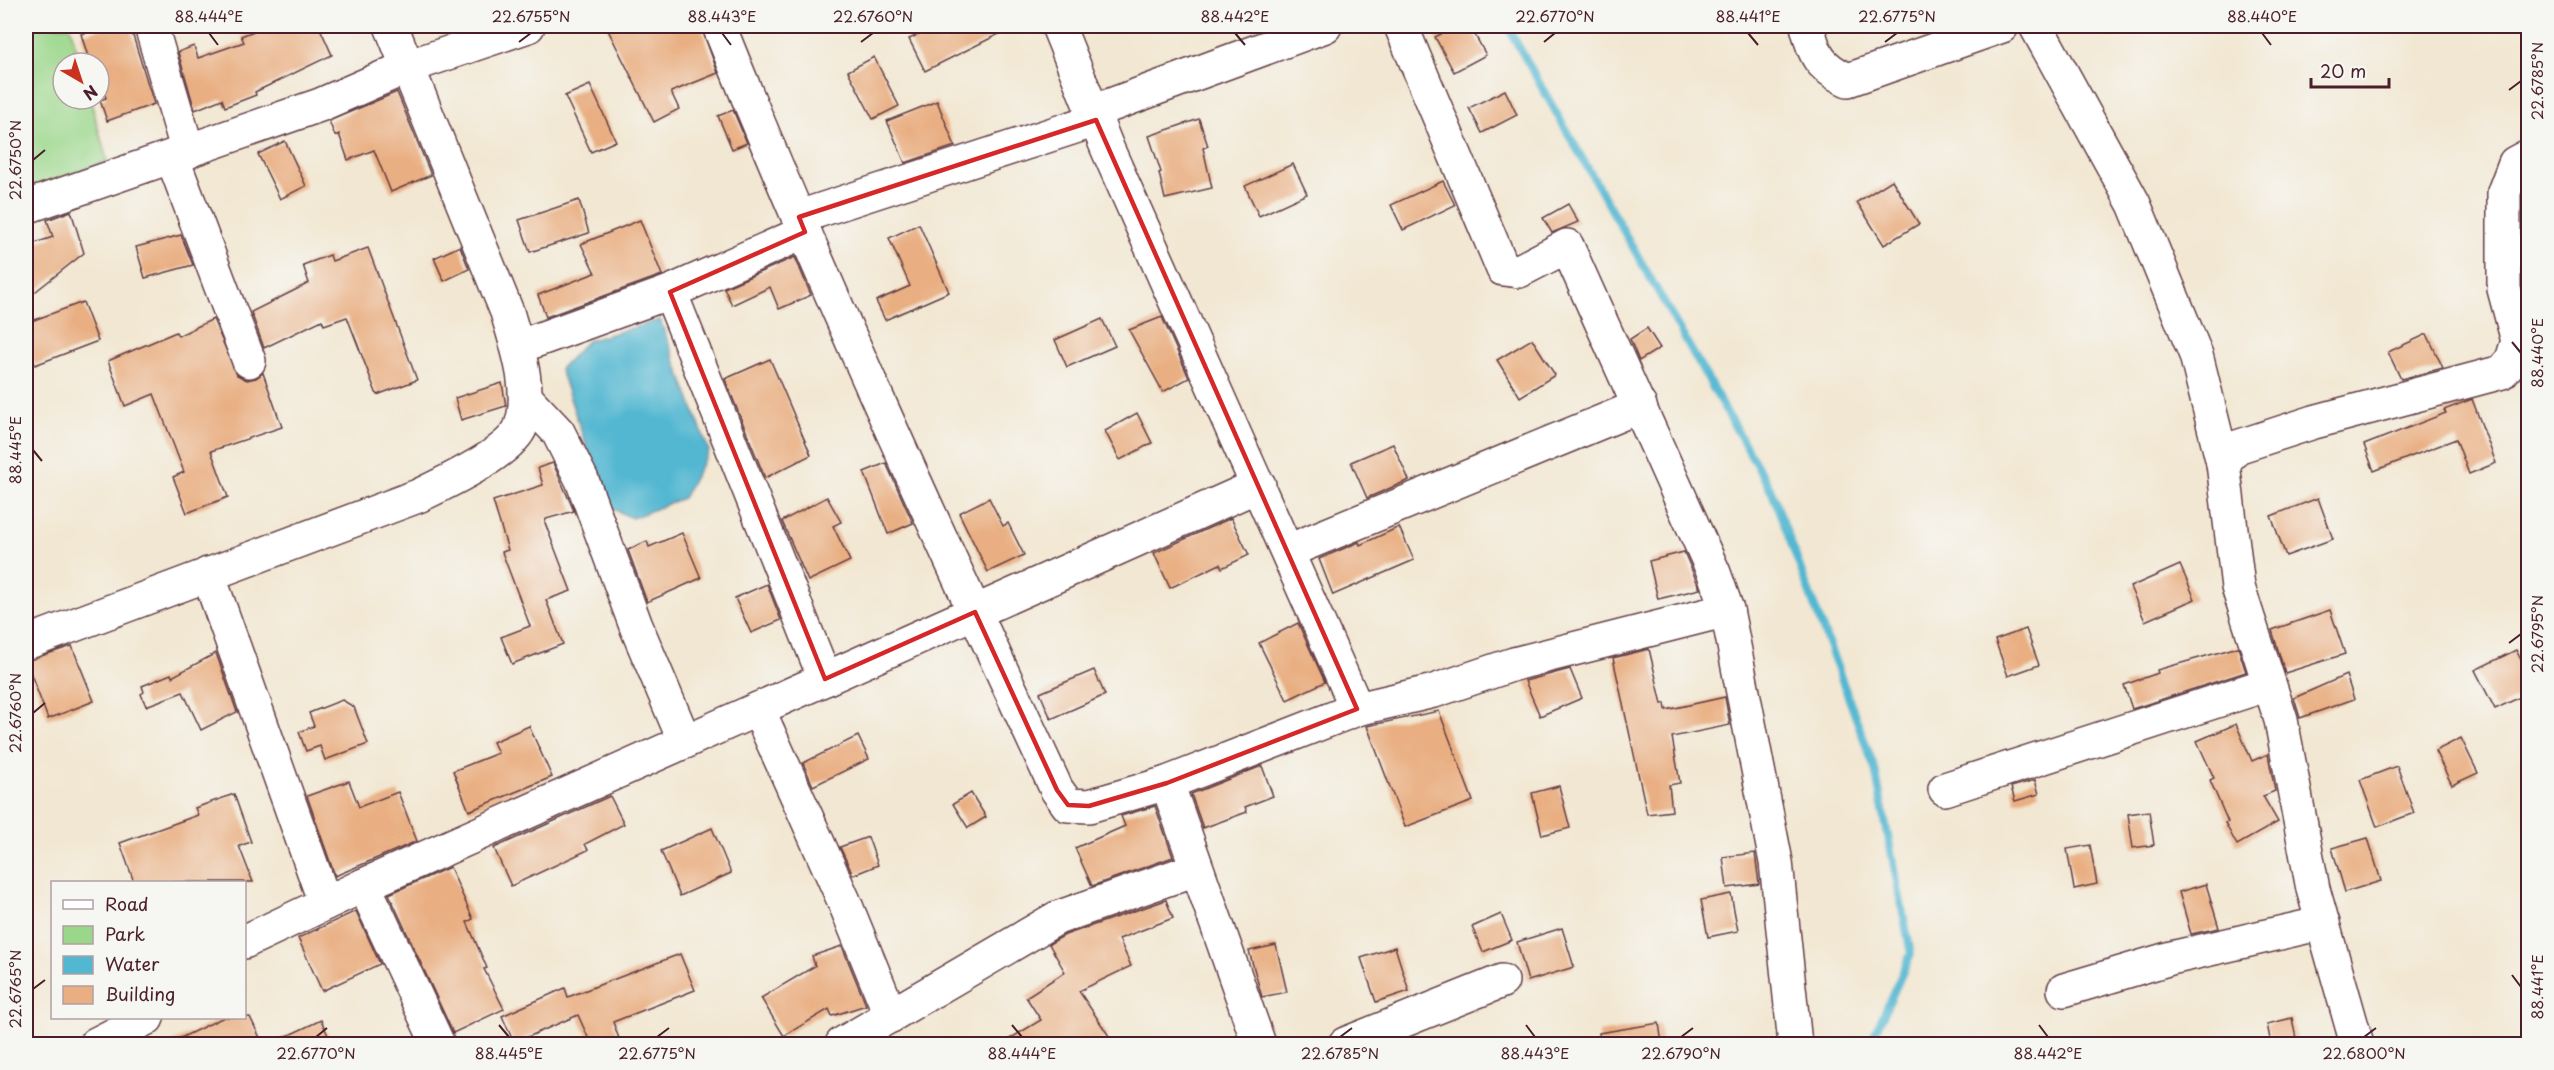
<svg xmlns="http://www.w3.org/2000/svg" width="2554" height="1070" font-family="'Playpen Sans',sans-serif">
<rect width="100%" height="100%" fill="#f6f6f2"/>
<filter id="ink" filterUnits="userSpaceOnUse"><feTurbulence type="fractalNoise" baseFrequency=".0167" numOctaves="2"/><feDisplacementMap in="SourceGraphic" scale="12" xChannelSelector="R" yChannelSelector="G"/><feConvolveMatrix kernelMatrix="1 2 1 2 8 2 1 2 1" color-interpolation-filters="sRGB"/></filter>
<filter id="wash" filterUnits="userSpaceOnUse"><feTurbulence type="fractalNoise" baseFrequency=".008" numOctaves="4" result="noise"/><feDisplacementMap in="SourceGraphic" scale="24" xChannelSelector="R" yChannelSelector="G"/><feGaussianBlur stdDeviation="1.35" result="paint"/><feColorMatrix in="noise" values="0 0 0 0 0 0 0 0 0 0 0 0 0 0 0 0 0 1.4 0 .05"/><feComposite in="paint" operator="in"/></filter>
<g filter="url(#wash)">
<rect width="100%" height="100%" fill="#f2e7d2"/>
<path fill="#9bd78b" stroke="#727b5b" stroke-width="1.5" d="M26,26h44l10,37h-17v36h27l17,62 -81,29z"/>
<path fill="#52b7d1" stroke="#4e6b7e" stroke-width="1.5" d="M660,320l49,131 -26,47 -51,20 -25,-12 -47,-137 27,-28z"/>
<g fill="none" stroke-linecap="round" stroke-linejoin="round">
<path stroke="#52b7d1" stroke-width="8" d="M1507,26l265,466 103,277 36,185 -41,90"/>
</g>
<g id="blocks">
<g fill="#e9ae81">
<path d="M110,26h20l24,78 -47,17 -7,-21 6,-2 -7,-20v-15h-9l-9,-29z"/>
<path d="M267,26h52l13,29 -77,37 1,3 -31,12 -3,-8 -27,11 -17,-58 16,-6 4,12 46,-16 -3,-6z"/>
<path d="M606,26h95l17,47 -47,19 8,17 -25,13z"/>
<path d="M936,26h79l-90,45 -16,-32z"/>
<path d="M1457,26h13l16,29 -32,17 -19,-35z"/>
<path d="M874,57l25,49 -26,13 -25,-48z"/>
<path d="M590,85l26,56 -25,11 -26,-56z"/>
<path d="M1505,90l12,25 -35,18 -13,-25z"/>
<path d="M397,92l34,83 -40,17 -17,-42 -26,10 -9,-26 -4,2 -6,-15z"/>
<path d="M937,101l18,45 -50,17 -18,-42z"/>
<path d="M733,110l14,33 -15,6 -14,-33z"/>
<path d="M1199,119l9,27 -5,2 9,40 -47,11 -6,-26 2,-1 -12,-36z"/>
<path d="M285,141l21,45 -26,13 -22,-45z"/>
<path d="M1293,164l14,30 -48,22 -14,-30z"/>
<path d="M1892,180l27,44 -35,21 -27,-43z"/>
<path d="M1443,181l12,24 -52,25 -12,-25z"/>
<path d="M579,200l10,33 -59,19 -11,-32z"/>
<path d="M1568,204l10,18 -26,11 -9,-15z"/>
<path d="M71,211l13,42 -58,46v-53l27,-9 -6,-17z"/>
<path d="M640,220l22,55 -116,42 -8,-22 57,-22 -14,-29z"/>
<path d="M919,224l30,68 -64,28 -9,-19 34,-15 -21,-48z"/>
<path d="M181,235l12,30 -48,13 -9,-31z"/>
<path d="M460,246l9,23 -25,12 -10,-23z"/>
<path d="M368,248l49,132 -40,15 -30,-78 -23,8 -2,-5 -58,28 -13,-36 58,-29 -6,-18 27,-10 2,6z"/>
<path d="M795,257l16,38 -32,14 -9,-22 -38,18 -8,-17z"/>
<path d="M83,302l15,39 -63,24 -9,-25v-17z"/>
<path d="M1162,317l27,61 -26,14 -34,-62z"/>
<path d="M213,319l24,56 10,5 9,-2 7,-5 19,54 -71,24 17,46 -41,16 -14,-36 11,-5 -30,-78 -29,12 -17,-45 68,-29 2,4z"/>
<path d="M1102,319l13,27 -48,21 -12,-27z"/>
<path d="M1647,328l13,20 -21,13 -9,-22z"/>
<path d="M2427,334l16,34 -42,11 -13,-27z"/>
<path d="M1532,339l23,36 -35,22 -23,-37z"/>
<path d="M770,359l41,96 -46,23 -40,-99z"/>
<path d="M502,383l4,23 -45,14 -6,-22z"/>
<path d="M2472,399l24,64 -27,11 -13,-35 -82,32 -10,-26 82,-32 -2,-3z"/>
<path d="M1137,413l15,30 -32,17 -15,-29z"/>
<path d="M1393,444l16,36 -42,18 -16,-36z"/>
<path d="M553,463l21,48 -28,8 -1,4 26,68 -25,9 17,44 -51,20 -11,-27 29,-11 -28,-74 6,-2 -15,-49 50,-16 -5,-17z"/>
<path d="M886,463l27,60 -25,11 -24,-62z"/>
<path d="M827,497l14,25 -8,4 17,35 -42,20 -26,-60z"/>
<path d="M989,498l14,28 5,-3 16,32 -36,17 -29,-59z"/>
<path d="M2318,498l15,41 -47,17 -15,-40z"/>
<path d="M1231,518l18,37 -27,13 -2,-4 -50,24 -16,-35z"/>
<path d="M1399,527l15,33 -81,35 -14,-36 40,-17 1,3z"/>
<path d="M682,533l19,45 -54,24 -19,-52 19,-9 2,6z"/>
<path d="M1684,552l16,37 -42,10 -9,-38z"/>
<path d="M2180,565l15,34 -50,22 -15,-34z"/>
<path d="M767,584l14,36 -30,13 -16,-35z"/>
<path d="M2330,610l15,44 -60,19 -13,-43z"/>
<path d="M1298,623l27,59 -38,18 -28,-57z"/>
<path d="M2026,629l13,36 -31,11 -13,-36z"/>
<path d="M72,646l22,55 -46,18 -22,-58z"/>
<path d="M2238,647l8,25 -114,37 -8,-24 34,-12 -1,-3z"/>
<path d="M1649,649l13,55 3,-1 1,7 59,-13 5,28 -58,12 8,46 -11,2 3,26 -25,3 -34,-156z"/>
<path d="M2516,650l13,26v17l-34,16 -20,-39z"/>
<path d="M216,653l21,59 -36,18 -18,-38 -37,14 -5,-12 3,-2 -2,-6 29,-12 1,3z"/>
<path d="M1570,669l12,29 -42,18 -15,-35z"/>
<path d="M1094,670l11,25 -54,24 -11,-26z"/>
<path d="M2346,675l8,24 -54,19 -6,-20z"/>
<path d="M342,700l12,7 14,37 -43,16 -5,-14 -14,5 -7,-19 15,-6 -5,-13z"/>
<path d="M1439,711l34,90 -68,26 -38,-101z"/>
<path d="M2236,724l16,37 16,-7 7,37 -12,5 15,26 -41,23 -12,-22 3,-1 -18,-42 4,-2 -17,-37z"/>
<path d="M529,726l23,51 -83,34 -16,-40 45,-18 -5,-11z"/>
<path d="M858,736l11,23 -56,27 -10,-23z"/>
<path d="M2461,738l17,35 -26,12 -17,-34z"/>
<path d="M1262,766l11,30 -28,11 2,5 -44,16 -12,-34z"/>
<path d="M2397,766l17,47 -37,14 -17,-47z"/>
<path d="M2035,780l4,14 -24,7 -4,-14z"/>
<path d="M349,781l10,26 39,-15 19,49 -82,35 -28,-80z"/>
<path d="M1559,786l11,42 -28,7 -10,-42z"/>
<path d="M971,793l15,24 -18,11 -15,-24z"/>
<path d="M234,794l17,48 -12,4 14,36h-119l-14,-39 78,-28 -3,-7z"/>
<path d="M610,796l14,28 -39,20 3,6 -77,36 -17,-38z"/>
<path d="M1155,806l18,51 -81,29 -17,-38 50,-22 -4,-10z"/>
<path d="M2149,811l5,34 -21,3 -5,-34z"/>
<path d="M712,828l19,45 -51,23 -19,-45z"/>
<path d="M868,837l10,28 -25,10 -13,-28z"/>
<path d="M2368,838l13,43 -36,11 -13,-44z"/>
<path d="M2090,845l7,39 -23,5 -7,-40z"/>
<path d="M1755,853l4,31 -32,4 -4,-31z"/>
<path d="M450,867l23,52 -6,3 20,46 -3,1 20,40 -51,24 -64,-139z"/>
<path d="M2206,884l13,44 -28,6 -12,-42z"/>
<path d="M1731,894l7,37 -30,6 -7,-37z"/>
<path d="M1166,900l7,18 -54,21 12,27 -52,25 30,45 -13,8h-95l40,-24 -15,-23 39,-25 -16,-28 16,-9z"/>
<path d="M356,911l24,53 -58,27 -24,-53z"/>
<path d="M1501,914l11,26 -29,12 -11,-25z"/>
<path d="M1562,928l12,39 -46,14 -11,-39z"/>
<path d="M1276,945l11,47 -25,5 -13,-46z"/>
<path d="M842,946l24,59 -34,11 -3,-7 -45,27 -23,-38 54,-32 -3,-10z"/>
<path d="M1395,947l14,44 -33,11 -15,-44z"/>
<path d="M680,954l15,36 -82,32 8,22h-30l-13,-29 -64,28 -12,-27 63,-28 3,9z"/>
<path d="M224,1017h26l13,27h-95z"/>
<path d="M2292,1018l5,26h-26l-4,-20z"/>
<path d="M321,1020l11,24h-62z"/>
<path d="M1659,1023l3,21h-62l-1,-11z"/>
</g>
</g>
</g>
<g filter="url(#ink)">
<use href="#blocks" fill-opacity="0" stroke="#633d44" stroke-width="1.5"/>
<g fill="none" stroke-linecap="round" stroke-linejoin="round">
<defs>
<g id="minor">
<path d="M151,26l37,126"/>
<path d="M719,26c103,258 221,512 338,764l11,15 21,1 78,-23 190,-74"/>
<path d="M1058,26l50,124 249,559 77,-18 80,-27 213,-54 49,252 19,182"/>
<path d="M1401,26l102,243 16,2 48,-25 147,327 13,37"/>
<path d="M1807,26c8,29 11,40 41,54l154,-54"/>
<path d="M2036,26l98,178 62,151 27,108"/>
<path d="M1092,112l233,-86"/>
<path d="M172,157l77,204"/>
<path d="M26,207l294,-102 87,-38 121,-41"/>
<path d="M799,217l297,-97"/>
<path d="M670,292l155,387"/>
<path d="M518,347l152,-55 135,-60"/>
<path d="M526,398l32,34 24,48 54,146 49,116"/>
<path d="M1288,551l352,-145"/>
<path d="M208,574l117,329"/>
<path d="M26,643l392,-147c25,-12 94,-44 103,-70 12,-35 -4,-80 -14,-114l-116,-286"/>
<path d="M758,709l86,192 47,115"/>
<path d="M1167,783l92,261"/>
<path d="M1945,789l324,-105"/>
<path d="M364,885l74,159"/>
<path d="M244,942l120,-57 895,-400"/>
<path d="M2064,990l107,-32 152,-35"/>
<path d="M96,1044l51,-26"/>
<path d="M842,1044l215,-126 139,-49"/>
<path d="M1345,1044l157,-63"/>
<path d="M2357,1044l-44,-155 -32,-169 -43,-133 -15,-124 14,-16 77,-25 188,-50 10,-12 6,-19 -14,-52v-97l11,-29 13,-7"/>
</g>
</defs>
<use href="#minor" stroke="#633d44" stroke-width="36"/>
<use href="#minor" stroke="#fff" stroke-width="33"/>
</g>
</g>
<path fill="none" stroke="#d62828" stroke-width="4.5" stroke-linejoin="round" d="M1096,120l261,589 -190,74 -78,23 -21,-1 -11,-15 -82,-178 -150,67 -155,-387 135,-60 -6,-15z"/>
<path fill="none" stroke="#4a1f2b" stroke-width="2" d="M209,33l9,12M722,33l9,12M1235,33l10,12M1748,33l10,12M2262,33l9,12M519,42l12,-9M861,42l12,-9M1544,42l11,-9M1885,42l12,-9M2509,90l12,-9M33,160l12,-10M2512,342l9,11M33,450l9,11M2509,643l12,-9M33,713l12,-10M2512,975l9,12M33,989l12,-9M499,1025l10,12M1012,1025l10,12M1526,1025l9,12M2039,1025l9,12M316,1037l11,-9M657,1037l12,-9M1340,1037l12,-9M1681,1037l12,-9M2364,1037l12,-9"/>
<rect width="2554" height="1070" fill="none" stroke="#f6f6f2" stroke-width="66"/>
<rect x="51" y="881" width="195" height="138" fill="#f6f6f2" stroke="#b1a0a2" stroke-width="1.5"/>
<rect x="63" y="900" width="30" height="9" fill="#ffffff" stroke="#b1a0a2" stroke-width="1.5"/>
<text x="105" y="911" font-size="18" fill="#4a1f2b">Road</text>
<rect x="63" y="926" width="30" height="18" fill="#9bd78b" stroke="#b1a0a2" stroke-width="1.5"/>
<text x="105" y="941" font-size="18" fill="#4a1f2b">Park</text>
<rect x="63" y="956" width="30" height="18" fill="#52b7d1" stroke="#b1a0a2" stroke-width="1.5"/>
<text x="105" y="971" font-size="18" fill="#4a1f2b">Water</text>
<rect x="63" y="986" width="30" height="18" fill="#e9ae81" stroke="#b1a0a2" stroke-width="1.5"/>
<text x="105" y="1001" font-size="18" fill="#4a1f2b">Building</text>
<g transform="translate(81 81) rotate(141)"><circle r="28" fill="#f6f6f2" stroke="#b1a0a2" stroke-width="1.5"/>
<path d="M0-4.5L10 22L0 15L-10 22Z" fill="#c8321e"/>
<text y="-9" font-size="16" font-weight="bold" text-anchor="middle" fill="#4a1f2b">N</text>
</g>
<path d="M2311 78v9h78v-9" fill="none" stroke="#4a1f2b" stroke-width="3"/>
<text x="2320" y="78" font-size="18" fill="#4a1f2b" stroke="#f6f6f2" stroke-width="4.5" paint-order="stroke">20 m</text>
<rect x="33" y="33" width="2488" height="1004" fill="none" stroke="#4a1f2b" stroke-width="2"/>
<g font-size="15" text-anchor="middle" fill="#4a1f2b">
<text x="209" y="22">88.444°E</text>
<text x="531" y="22">22.6755°N</text>
<text x="722" y="22">88.443°E</text>
<text x="873" y="22">22.6760°N</text>
<text x="1235" y="22">88.442°E</text>
<text x="1555" y="22">22.6770°N</text>
<text x="1748" y="22">88.441°E</text>
<text x="1897" y="22">22.6775°N</text>
<text x="2262" y="22">88.440°E</text>
<text transform="translate(2538 81) rotate(-90)" y="5">22.6785°N</text>
<text transform="translate(16 160) rotate(-90)" y="5">22.6750°N</text>
<text transform="translate(2538 353) rotate(-90)" y="5">88.440°E</text>
<text transform="translate(16 450) rotate(-90)" y="5">88.445°E</text>
<text transform="translate(2538 634) rotate(-90)" y="5">22.6795°N</text>
<text transform="translate(16 713) rotate(-90)" y="5">22.6760°N</text>
<text transform="translate(2538 987) rotate(-90)" y="5">88.441°E</text>
<text transform="translate(16 989) rotate(-90)" y="5">22.6765°N</text>
<text x="316" y="1059">22.6770°N</text>
<text x="509" y="1059">88.445°E</text>
<text x="657" y="1059">22.6775°N</text>
<text x="1022" y="1059">88.444°E</text>
<text x="1340" y="1059">22.6785°N</text>
<text x="1535" y="1059">88.443°E</text>
<text x="1681" y="1059">22.6790°N</text>
<text x="2048" y="1059">88.442°E</text>
<text x="2364" y="1059">22.6800°N</text>
</g>
</svg>
